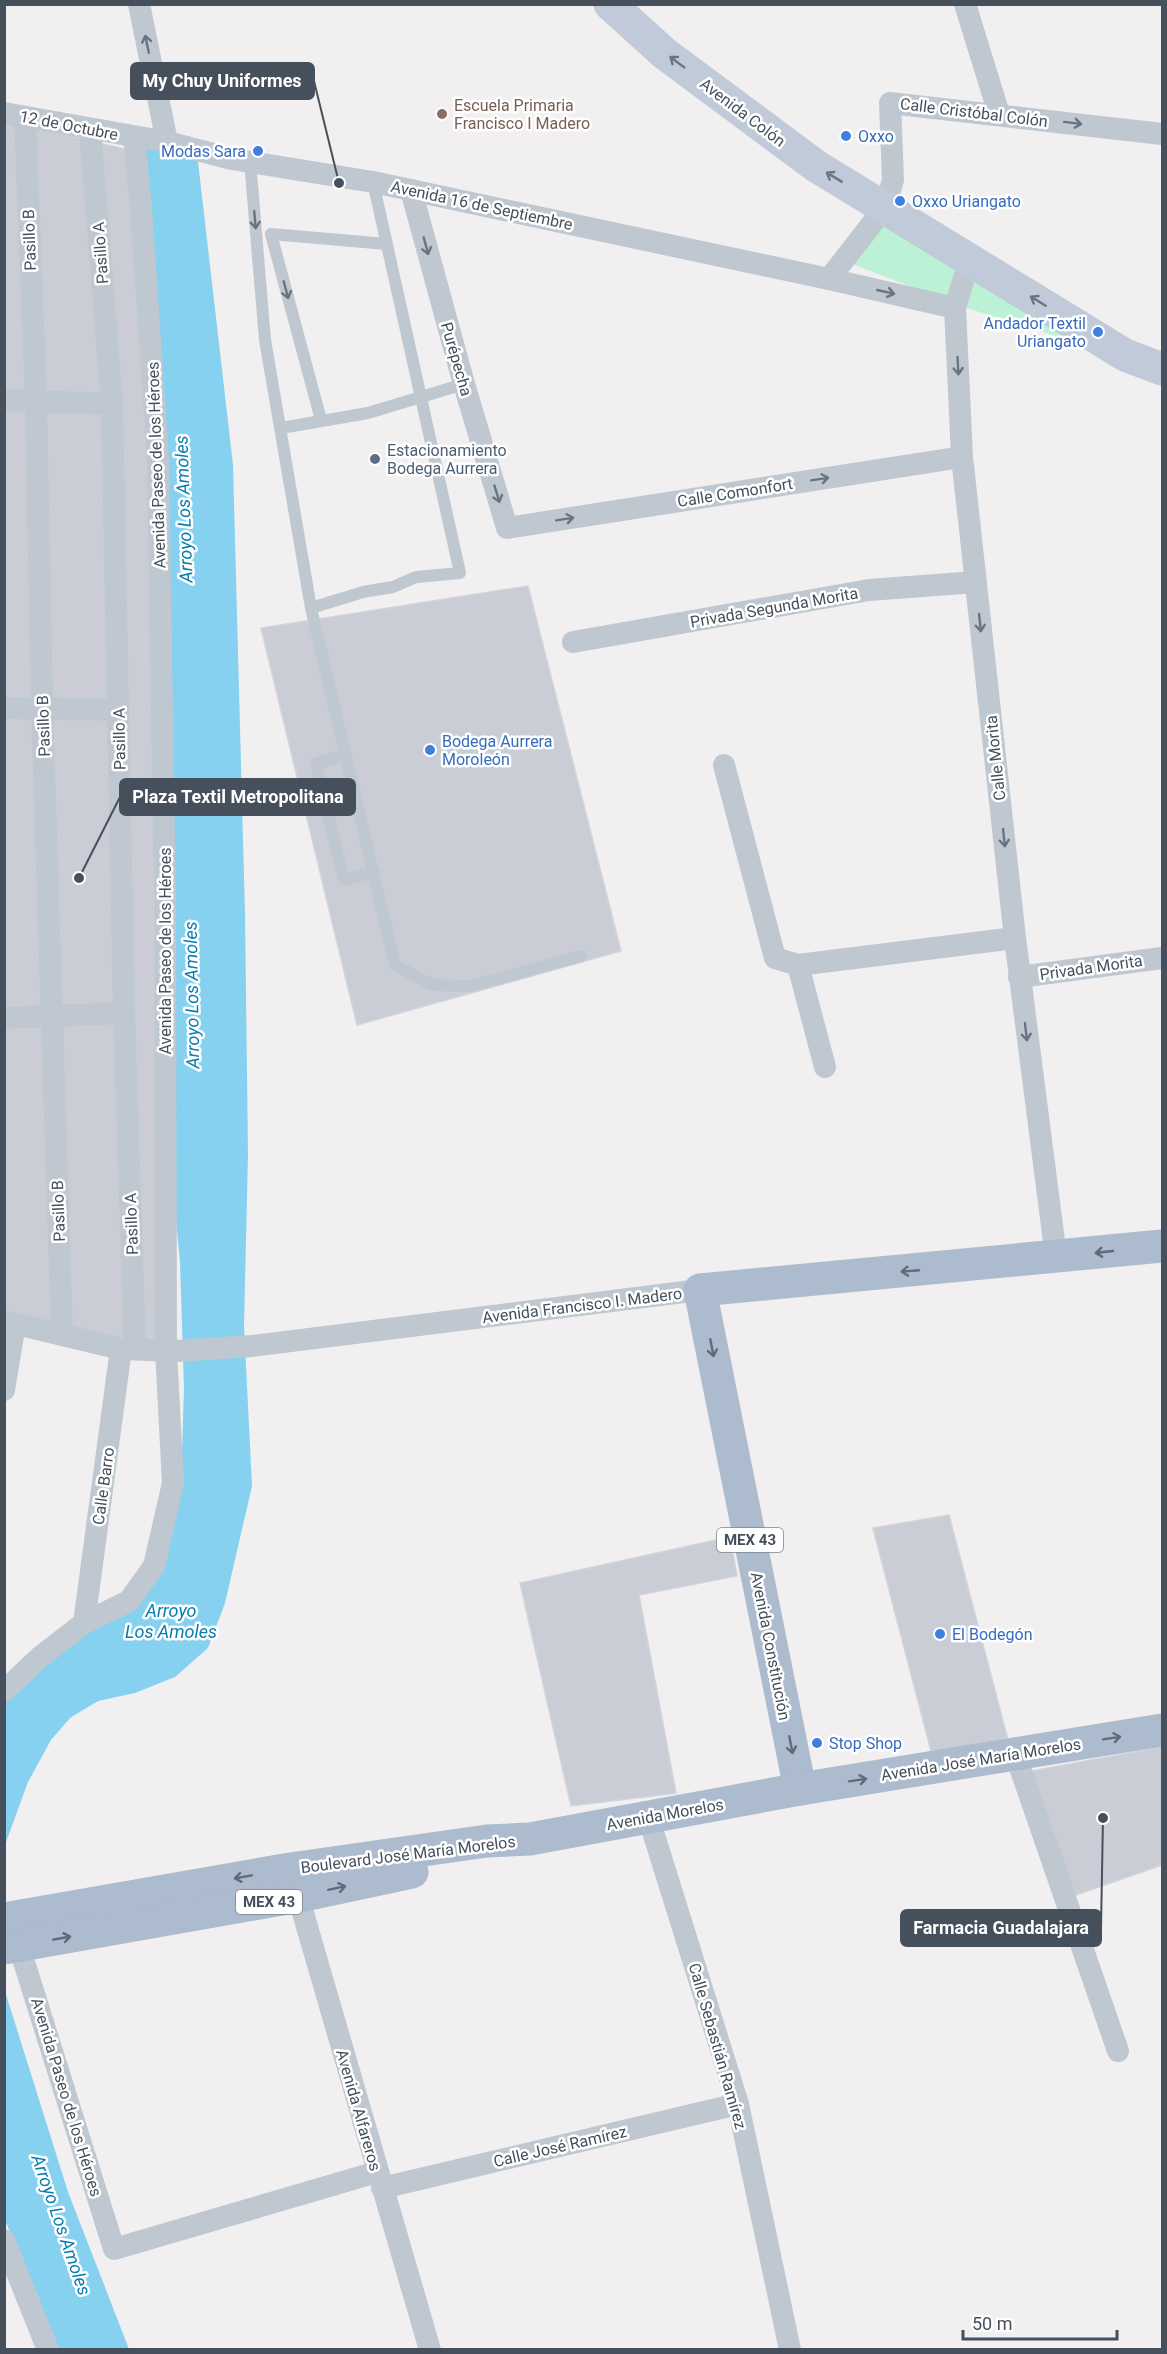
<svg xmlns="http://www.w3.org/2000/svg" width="1167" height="2354" font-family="Roboto,sans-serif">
<rect width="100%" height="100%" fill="#f1efef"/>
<path fill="#bbf1d4" d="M883,218l185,122 -101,-32 -115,-44z"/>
<g fill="#86d1f0">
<path d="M138,141l59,12 36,312 12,449 3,240 -4,172 8,160 -27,117 -17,45 -33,29 -40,16 -37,8 -28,17 -19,22 -23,42 -23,63v-149l33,-32 93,-59 50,-123 3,-94 -4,-126 -12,-127z"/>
<path d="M4,1988l64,204 61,157h-70l-54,-129z"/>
</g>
<g fill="#cacdd5" stroke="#d2d4db" stroke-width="1.5">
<path d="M4,120l125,30 23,293 4,903 -152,-33z"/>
<path d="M528,586l93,365 -264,74 -96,-397z"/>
<path d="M949,1515l59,225 -76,15 -59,-227z"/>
<path d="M730,1537l7,39 -98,19 37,198 -105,13 -51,-223z"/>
<path d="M1162,1747v118l-89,31 -47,-124z"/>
</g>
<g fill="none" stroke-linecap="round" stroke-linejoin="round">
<g stroke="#bfc8d1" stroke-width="12">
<path d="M250,161l15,179 46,268 84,357 37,20 39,1 110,-30"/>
<path d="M321,420l-50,-186 116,10"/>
<path d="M281,428l87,-15 96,-29"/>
<path d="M311,608l52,-16 30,-5 23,-10 44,-4 -87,-391"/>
<path d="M346,754l-30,10 28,116 30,-8"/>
</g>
<g stroke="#bfc8d1" stroke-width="22">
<path d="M139,4l28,138"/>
<path d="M965,4l34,110"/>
<path d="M4,113l163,29 65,17 141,23 456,97 126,29"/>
<path d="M25,117l11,284 6,307 20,627"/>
<path d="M90,129l22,275 12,609 11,336"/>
<path d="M411,190l53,194 43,144 455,-71"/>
<path d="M970,258l-15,50 7,149 53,481 41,319"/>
<path d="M829,279l56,-72 8,-27 -3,-77 272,31"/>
<path d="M4,400l108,4"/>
<path d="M573,642l296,-52 107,-8"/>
<path d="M4,708l114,2"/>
<path d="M724,765l51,193 23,7 217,-27"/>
<path d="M798,965l27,102"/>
<path d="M1019,977l143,-19"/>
<path d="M4,1018l120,-5"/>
<path d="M4,1321l117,28 56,2 75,-5 448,-56"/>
<path d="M4,1390l11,-66"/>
<path d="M84,1623l37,-274"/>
<path d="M4,1691l36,-34 44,-34 45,-22 25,-35 19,-83 -7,-132 -1,-445 -7,-447 -17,-251 -7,-71"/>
<path d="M1015,1753l103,298"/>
<path d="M648,1816l90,288 52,246"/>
<path d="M294,1882l136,468"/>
<path d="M19,1946l95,303 263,-77"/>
<path d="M382,2188l356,-84"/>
<path d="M4,2240l44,110"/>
</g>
<path stroke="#c0cad8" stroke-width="33" d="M610,4l54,49 152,113 309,189 37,14"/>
<g stroke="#adbbcf" stroke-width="33">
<path d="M800,1789l-100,-499 462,-44"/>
<path d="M4,1919l286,-50 197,-28 43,-2 270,-50 362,-59"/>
<path d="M4,1948l295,-52 113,-24"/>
</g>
</g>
<defs><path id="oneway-shaft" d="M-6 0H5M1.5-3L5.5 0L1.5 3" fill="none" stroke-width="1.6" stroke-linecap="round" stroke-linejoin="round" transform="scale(1.5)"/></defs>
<g stroke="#6a7480">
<use href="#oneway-shaft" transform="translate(147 44) rotate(-102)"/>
<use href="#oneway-shaft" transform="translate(1073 123) rotate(7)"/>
<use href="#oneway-shaft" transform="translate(255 220) rotate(85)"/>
<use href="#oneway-shaft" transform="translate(426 246) rotate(75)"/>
<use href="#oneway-shaft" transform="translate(286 290) rotate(75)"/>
<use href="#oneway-shaft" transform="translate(886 292) rotate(13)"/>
<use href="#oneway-shaft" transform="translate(958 366) rotate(87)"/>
<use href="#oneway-shaft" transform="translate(820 479) rotate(-9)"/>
<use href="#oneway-shaft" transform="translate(497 494) rotate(73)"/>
<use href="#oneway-shaft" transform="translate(565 519) rotate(-9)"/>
<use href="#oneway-shaft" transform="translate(980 623) rotate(84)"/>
<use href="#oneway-shaft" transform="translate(1004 838) rotate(84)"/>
<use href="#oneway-shaft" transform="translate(1026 1032) rotate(83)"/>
</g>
<g stroke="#6b7582">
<use href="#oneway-shaft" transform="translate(677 62) rotate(-143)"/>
<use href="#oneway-shaft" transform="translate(834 177) rotate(-149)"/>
<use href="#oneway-shaft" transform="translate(1038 301) rotate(-148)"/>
</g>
<g stroke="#606b7a">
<use href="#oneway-shaft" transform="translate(1104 1252) rotate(174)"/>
<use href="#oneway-shaft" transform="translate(910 1271) rotate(175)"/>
<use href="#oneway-shaft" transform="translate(712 1348) rotate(79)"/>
<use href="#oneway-shaft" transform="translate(1112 1738) rotate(-9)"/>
<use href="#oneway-shaft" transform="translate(791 1745) rotate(79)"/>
<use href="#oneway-shaft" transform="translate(858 1780) rotate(-9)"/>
<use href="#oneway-shaft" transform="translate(243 1877) rotate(170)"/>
<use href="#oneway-shaft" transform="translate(337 1888) rotate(-12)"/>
<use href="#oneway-shaft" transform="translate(62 1938) rotate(-10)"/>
</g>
<circle fill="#8d6e63" stroke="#fff" stroke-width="2" cx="442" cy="114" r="6"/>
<g fill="#3f7fe0" stroke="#fff" stroke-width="2">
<circle cx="846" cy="136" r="6"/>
<circle cx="258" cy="151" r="6"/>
<circle cx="900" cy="201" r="6"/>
<circle cx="1098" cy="332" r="6"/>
<circle cx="430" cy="750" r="6"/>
<circle cx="940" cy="1634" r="6"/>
<circle cx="817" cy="1743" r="6"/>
</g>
<circle fill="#5c6f8a" stroke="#fff" stroke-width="2" cx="375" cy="459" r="6"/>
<g text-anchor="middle" stroke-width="5" stroke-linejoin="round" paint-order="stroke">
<g fill="#fff" stroke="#7e848e" stroke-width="1.5">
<rect x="717" y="1528" width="66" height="24" rx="4.5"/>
<rect x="236" y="1890" width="66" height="24" rx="4.5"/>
</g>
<g font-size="15" font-weight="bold" fill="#46505d">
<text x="750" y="1545">MEX 43</text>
<text x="269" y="1907">MEX 43</text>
</g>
<g font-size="16" fill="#785e54" stroke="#fff" text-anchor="start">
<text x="454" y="111">Escuela Primaria<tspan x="454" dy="18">Francisco I Madero</tspan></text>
</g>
<g font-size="16" fill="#46505d" stroke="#fff">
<text transform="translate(743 112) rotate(37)" y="6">Avenida Colón</text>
<text transform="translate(974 112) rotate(7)" y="6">Calle Cristóbal Colón</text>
<text transform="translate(69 125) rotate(11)" y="6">12 de Octubre</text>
<text transform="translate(482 205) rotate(12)" y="6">Avenida 16 de Septiembre</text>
<text transform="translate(29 240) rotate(-92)" y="6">Pasillo B</text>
<text transform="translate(100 253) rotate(-94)" y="6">Pasillo A</text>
<text transform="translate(457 359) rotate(74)" y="6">Purépecha</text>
<text transform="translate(156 465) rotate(-92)" y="6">Avenida Paseo de los Héroes</text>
<text transform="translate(735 492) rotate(-9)" y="6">Calle Comonfort</text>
<text transform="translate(774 607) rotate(-10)" y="6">Privada Segunda Morita</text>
<text transform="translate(43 726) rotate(-92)" y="6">Pasillo B</text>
<text transform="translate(119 739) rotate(-91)" y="6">Pasillo A</text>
<text transform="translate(995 758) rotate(-96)" y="6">Calle Morita</text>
<text transform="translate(165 951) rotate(-90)" y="6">Avenida Paseo de los Héroes</text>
<text transform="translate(1091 967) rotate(-8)" y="6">Privada Morita</text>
<text transform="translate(58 1211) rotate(-92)" y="6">Pasillo B</text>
<text transform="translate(131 1224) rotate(-92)" y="6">Pasillo A</text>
<text transform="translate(582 1305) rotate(-7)" y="6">Avenida Francisco I. Madero</text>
<text transform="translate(103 1486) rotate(-82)" y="6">Calle Barro</text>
<text transform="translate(771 1646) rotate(79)" y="6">Avenida Constitución</text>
<text transform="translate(981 1759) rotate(-9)" y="6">Avenida José María Morelos</text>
<text transform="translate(665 1814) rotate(-10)" y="6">Avenida Morelos</text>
<text transform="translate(408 1854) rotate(-7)" y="6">Boulevard José María Morelos</text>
<text transform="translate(718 2046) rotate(74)" y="6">Calle Sebastián Ramírez</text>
<text transform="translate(67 2097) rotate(73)" y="6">Avenida Paseo de los Héroes</text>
<text transform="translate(359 2110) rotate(74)" y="6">Avenida Alfareros</text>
<text transform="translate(560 2146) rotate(-13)" y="6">Calle José Ramírez</text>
</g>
<g font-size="16" fill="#366cbe" stroke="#fff" text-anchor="start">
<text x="858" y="142">Oxxo</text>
<text x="246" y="157" text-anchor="end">Modas Sara</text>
<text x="912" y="207">Oxxo Uriangato</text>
<text x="1086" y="329" text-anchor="end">Andador Textil<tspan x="1086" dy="18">Uriangato</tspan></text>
<text x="442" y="747">Bodega Aurrera<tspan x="442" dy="18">Moroleón</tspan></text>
<text x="952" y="1640">El Bodegón</text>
<text x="829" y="1749">Stop Shop</text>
</g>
<g font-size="16" fill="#4e5e75" stroke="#fff" text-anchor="start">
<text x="387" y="456">Estacionamiento<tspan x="387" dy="18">Bodega Aurrera</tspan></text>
</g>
<g font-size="18" font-style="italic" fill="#067eb0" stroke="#fff">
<text transform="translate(184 509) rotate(-92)" y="6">Arroyo Los Amoles</text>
<text transform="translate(192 995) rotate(-91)" y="6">Arroyo Los Amoles</text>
<text x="171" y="1617">Arroyo<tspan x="171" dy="21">Los Amoles</tspan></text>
<text transform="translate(61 2225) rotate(71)" y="6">Arroyo Los Amoles</text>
</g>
</g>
<path fill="none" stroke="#46505d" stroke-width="2" d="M339 183L314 81M79 878L120 797M1103 1818L1101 1928"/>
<g fill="#46505d" stroke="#fff" stroke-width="2">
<circle cx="339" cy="183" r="6"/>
<circle cx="79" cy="878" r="6"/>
<circle cx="1103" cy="1818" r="6"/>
</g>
<g fill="#46505d" stroke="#46505d" stroke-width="2">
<rect x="131" y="63" width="183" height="36" rx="6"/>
<rect x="120" y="779" width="235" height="36" rx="6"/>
<rect x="901" y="1910" width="200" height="36" rx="6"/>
</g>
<g font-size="18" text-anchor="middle" font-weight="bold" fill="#fff">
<text x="222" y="87">My Chuy Uniformes</text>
<text x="238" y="803">Plaza Textil Metropolitana</text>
<text x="1001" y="1934">Farmacia Guadalajara</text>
</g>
<rect width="1167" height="2354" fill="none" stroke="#46505d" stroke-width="12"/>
<path d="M963 2330v9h154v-9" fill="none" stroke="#46505d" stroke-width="3"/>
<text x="972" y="2330" font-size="18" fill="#46505d" stroke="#ffffff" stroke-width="4.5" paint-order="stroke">50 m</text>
</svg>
